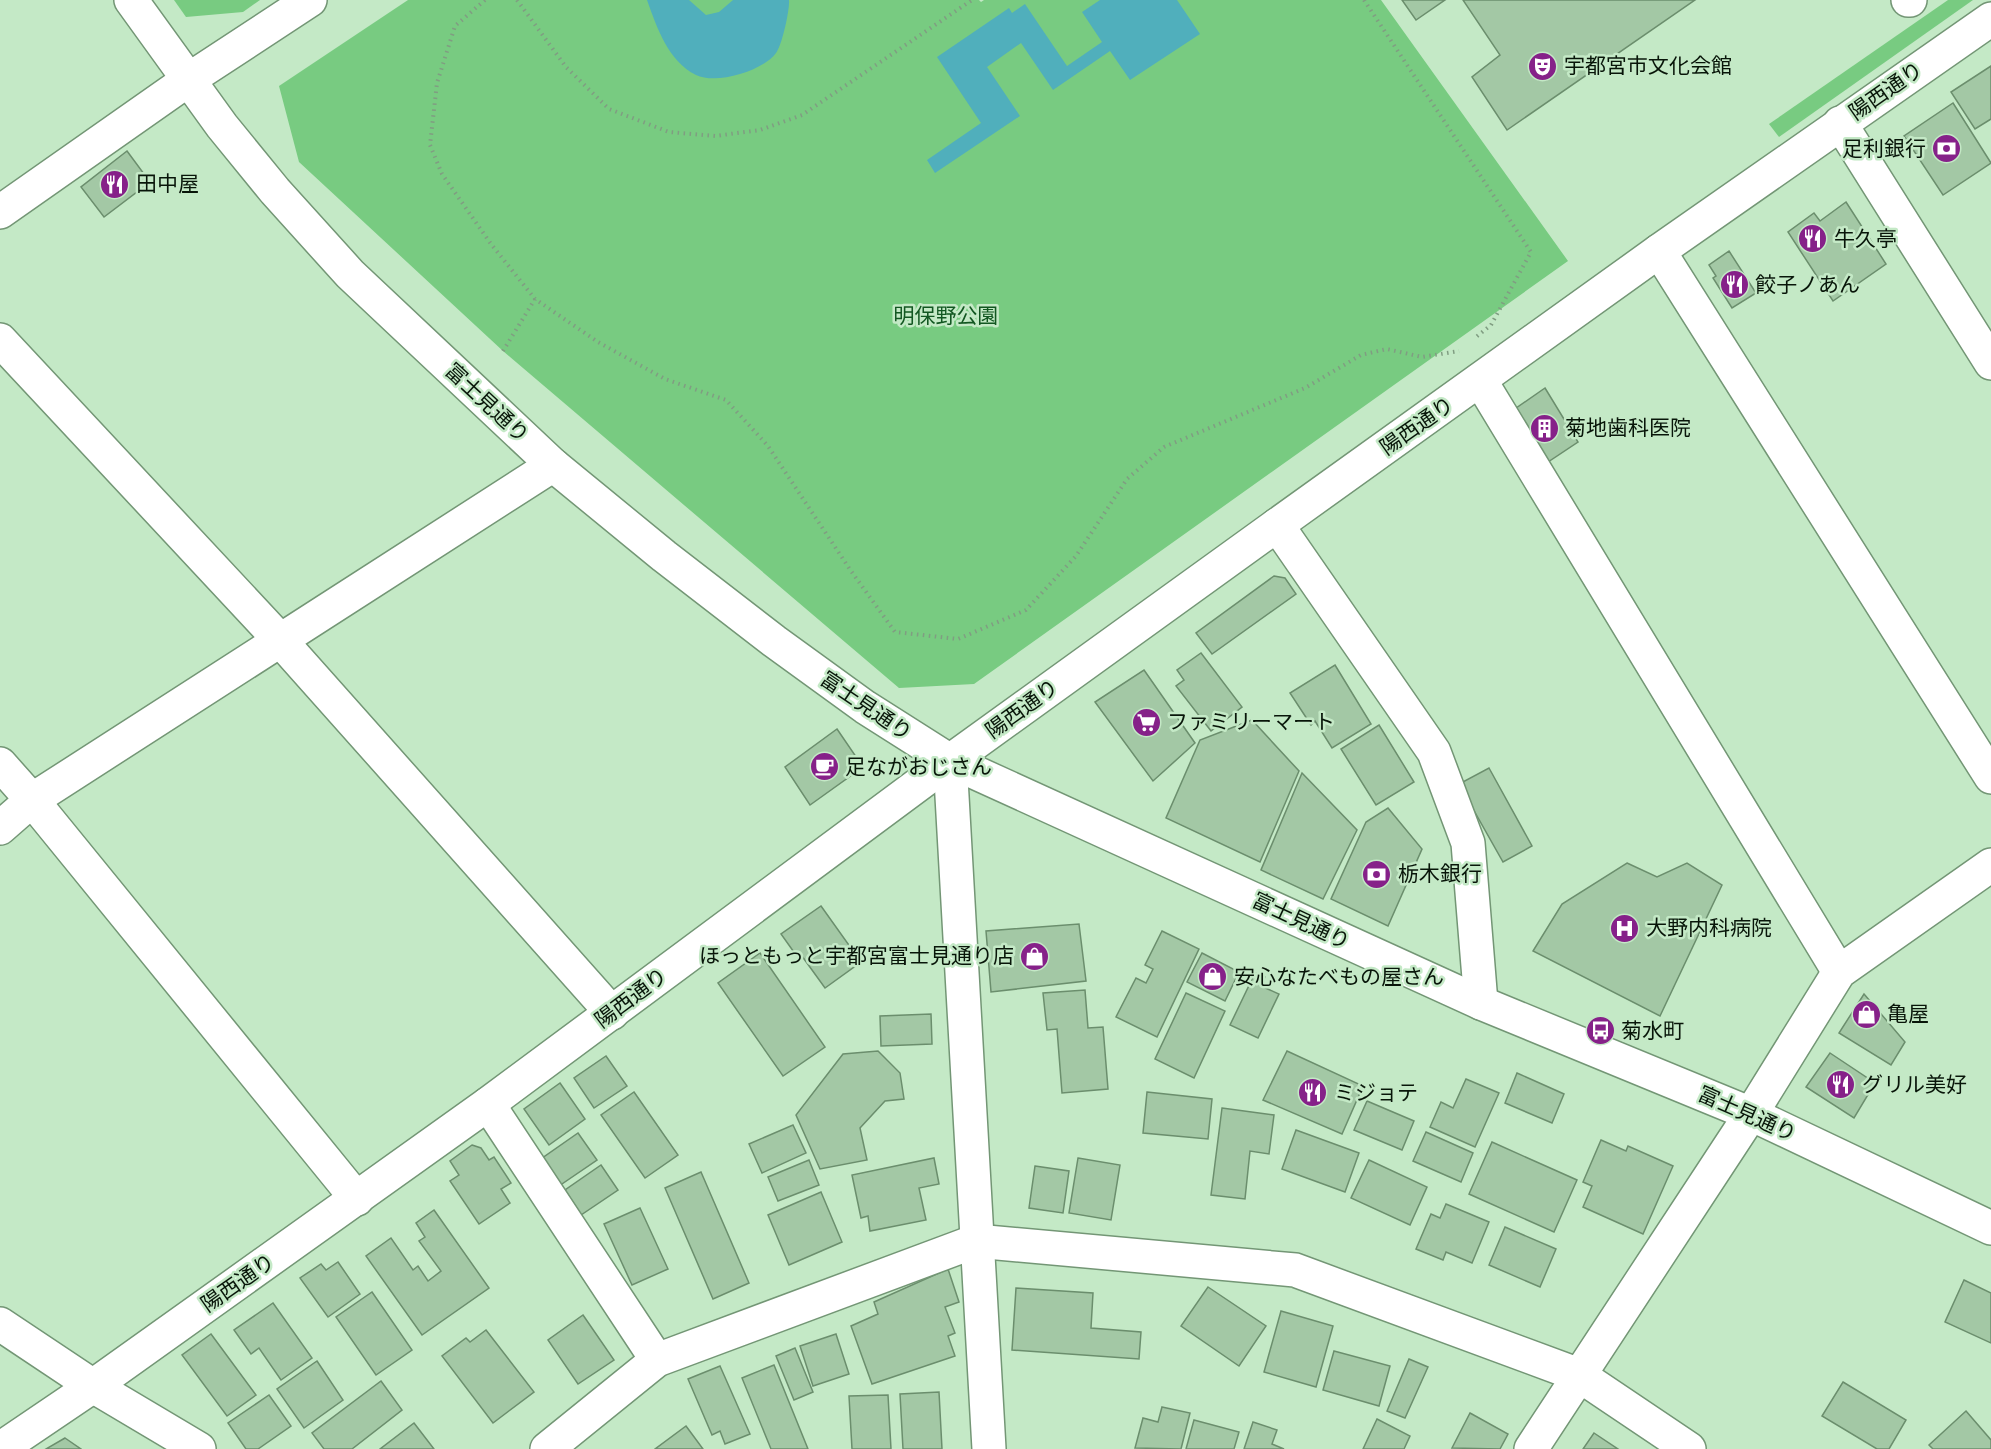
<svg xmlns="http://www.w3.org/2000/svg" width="1991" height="1449" font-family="'Asap Condensed','Noto Sans JP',sans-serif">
<rect width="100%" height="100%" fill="#c4e9c6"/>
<g fill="#78cb81">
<path d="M174,0h86l-17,12 -57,5z"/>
<path d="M408,0h571l2,2 3,-2h397l187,261 -594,423 -75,4 -396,-337 -204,-189 -20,-76z"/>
<path d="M1948,0h25l-194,137 -10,-13z"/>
</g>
<g fill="#50afbc">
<path d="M647,0h42l17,15 13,-3 14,-12h56c1,9 -7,46 -13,53 -13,18 -59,32 -80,22 -28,-14 -39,-47 -49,-75z"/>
<path d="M1100,0h77l23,34 -70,46 -20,-29 -57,39 -32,-47 -34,24 33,49 -85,57 -8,-13 54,-37 -44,-66 72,-49 3,5 13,-9 42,62 35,-24 -20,-30z"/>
</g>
<g fill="#a3c8a5" stroke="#6b8e6d" stroke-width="1.5">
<path d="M1402,0h43l-29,20z"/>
<path d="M1463,0h232l-188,130 -35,-53 28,-22z"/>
<path d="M1991,66v53l-16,10 -24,-37z"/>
<path d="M1953,103l38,60 -48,32 -39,-59z"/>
<path d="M127,151l23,31 -46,35 -23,-30z"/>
<path d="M1846,202l40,62 -53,37 -45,-69 26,-19 6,8z"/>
<path d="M1729,251l27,42 -24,15 -19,-30 3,-2 -7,-11z"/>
<path d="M1545,388l33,54 -36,24 -33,-53z"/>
<path d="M1274,576l11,2 11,16 -84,60 -16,-21z"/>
<path d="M1201,653l41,54 -31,24 -35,-45 8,-6 -7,-10z"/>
<path d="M1335,665l36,59 -39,24 -17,-27 -4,4 -21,-32z"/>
<path d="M1144,670l51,73 -42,38 -58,-79z"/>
<path d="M1252,720l47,51 -39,91 -94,-44 34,-78z"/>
<path d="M1379,725l35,57 -38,23 -35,-56z"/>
<path d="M837,729l26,38 -53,38 -25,-38z"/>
<path d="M1489,768l43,78 -29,16 -44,-78z"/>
<path d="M1302,773l55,57 -34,69 -62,-29z"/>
<path d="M1388,808l34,41 -34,77 -57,-27 35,-77z"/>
<path d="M1627,863l30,14 30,-14 35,22 -62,131 -127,-65 29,-47z"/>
<path d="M821,906l40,56 -36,26 -26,-36 -3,3 -15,-21z"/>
<path d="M1079,924l7,57 -95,11 -5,-61z"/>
<path d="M1162,931l37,18 -42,88 -41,-20 20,-39 10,5 7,-14 -8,-4z"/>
<path d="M760,953l65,94 -42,29 -65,-93z"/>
<path d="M1202,953l37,19 -14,29 -38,-19z"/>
<path d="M1255,973l10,4 -4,9 18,8 -21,44 -28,-13z"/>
<path d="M1085,990l3,38 15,-1 5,62 -46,4 -5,-64 -10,1 -4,-37z"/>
<path d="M1186,993l39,18 -31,67 -39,-19z"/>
<path d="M1864,994l41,48 -14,23 -52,-32z"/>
<path d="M931,1014l1,30 -51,2 -1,-30z"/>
<path d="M878,1051l22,22 4,26 -19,2 -25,27 7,32 -47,9 -24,-54 47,-61z"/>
<path d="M1287,1051l76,35 -21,48 -79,-34z"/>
<path d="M1830,1053l45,30 -21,35 -48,-31z"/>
<path d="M606,1056l21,30 -33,22 -20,-30z"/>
<path d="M1517,1073l47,21 -12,29 -47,-20z"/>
<path d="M1466,1079l33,14 -24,54 -45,-20 11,-25 12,6z"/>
<path d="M560,1083l25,36 -36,26 -25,-36z"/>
<path d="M634,1092l44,63 -33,23 -44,-63z"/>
<path d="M1147,1092l65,7 -4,40 -65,-6z"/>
<path d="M1367,1101l47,20 -12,29 -48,-20z"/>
<path d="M1222,1108l52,7 -5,39 -19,-3 -5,48 -34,-4z"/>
<path d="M793,1125l13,28 -44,20 -13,-29z"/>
<path d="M1296,1130l63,23 -14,39 -63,-23z"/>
<path d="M1426,1132l47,21 -12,29 -48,-21z"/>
<path d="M578,1133l19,27 -41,28 -18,-27z"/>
<path d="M1601,1140l25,11 2,-5 45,20 -30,68 -60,-27 9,-21 -9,-4z"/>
<path d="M1492,1142l85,38 -23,52 -85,-38z"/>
<path d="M472,1145l9,3 8,12 5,-3 17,26 -10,6 9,14 -31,21 -29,-43 9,-6 -9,-14z"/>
<path d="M934,1158l5,26 -20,4 7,32 -56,11 -2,-15 -7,2 -9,-43z"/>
<path d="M1078,1158l42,7 -9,55 -42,-7z"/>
<path d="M809,1160l10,25 -41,16 -10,-24z"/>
<path d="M1369,1160l58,27 -17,38 -59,-27z"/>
<path d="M601,1165l17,25 -37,25 -16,-25z"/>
<path d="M1035,1166l34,5 -6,42 -34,-5z"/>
<path d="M701,1172l48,111 -36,16 -48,-111z"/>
<path d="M821,1192l21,50 -53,23 -21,-50z"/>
<path d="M1446,1204l43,18 -17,41 -26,-11 -3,8 -27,-11 15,-35 9,4z"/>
<path d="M640,1208l28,61 -36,16 -28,-61z"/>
<path d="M434,1210l55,78 -67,47 -56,-79 25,-18 22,32 5,-4 10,15 13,-10 -22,-30 6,-4 -9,-14z"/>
<path d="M1505,1227l51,22 -16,38 -51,-22z"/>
<path d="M338,1262l22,32 -32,23 -28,-39 21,-14 5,6z"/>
<path d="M948,1269l11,33 -14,5 10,26 -7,3 7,20 -83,28 -21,-58 27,-12 -4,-12z"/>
<path d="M1964,1280l27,13v50l-46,-21z"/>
<path d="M1208,1287l58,39 -27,40 -58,-40z"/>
<path d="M1016,1288l77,5 -2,35 50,4 -2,27 -127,-9z"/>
<path d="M372,1292l40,58 -36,25 -40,-58z"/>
<path d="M273,1303l39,55 -31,22 -22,-32 -8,6 -17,-24z"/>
<path d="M1281,1311l52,15 -17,61 -52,-15z"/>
<path d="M583,1315l31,45 -36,24 -30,-44z"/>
<path d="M486,1330l48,62 -41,31 -51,-67 24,-18 4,4z"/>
<path d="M211,1334l45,61 -29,21 -45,-61z"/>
<path d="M836,1334l13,40 -36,12 -13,-40z"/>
<path d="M795,1348l18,44 -19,8 -18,-44z"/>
<path d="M1334,1351l56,15 -11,40 -56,-16z"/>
<path d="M1409,1359l19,8 -23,51 -18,-7z"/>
<path d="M317,1361l26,39 -39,28 -27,-39z"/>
<path d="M774,1365l34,84h-37l-29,-71z"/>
<path d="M720,1366l30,68 -25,10 -5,-13 -8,4 -24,-56z"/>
<path d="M381,1381l21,29 -50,39h-28l-12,-16z"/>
<path d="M1843,1382l63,38 -17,29h-12l-55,-33z"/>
<path d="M939,1392l3,57h-39l-3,-55z"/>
<path d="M269,1395l22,31 -33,23h-12l-18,-26z"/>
<path d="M888,1395l3,54h-39l-3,-53z"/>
<path d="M1162,1407l28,6 -9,36 -46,-1 8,-30 15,4z"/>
<path d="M1966,1411l25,29v9h-58l-4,-4z"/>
<path d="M1470,1413l38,21 -8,15 -48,-1z"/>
<path d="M1377,1419l33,17 -6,13h-41z"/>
<path d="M1194,1420l45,12 -5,17h-48z"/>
<path d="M1253,1422l24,8 -5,14 12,5h-40z"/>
<path d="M414,1423l20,26h-54z"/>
<path d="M686,1426l17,23h-48z"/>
<path d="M1594,1433l24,16h-35z"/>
<path d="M65,1438l16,11h-35z"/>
</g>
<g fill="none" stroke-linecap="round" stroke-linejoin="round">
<defs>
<g id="minor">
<path d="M131,0l91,126 53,65 75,83 203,191 111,91 110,85 91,66 85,54 531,242 270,111 240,114"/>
<path d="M1908,0h2"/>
<path d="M1840,123l151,240"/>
<path d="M0,212l188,-132 122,-80"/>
<path d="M1659,251l332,526"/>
<path d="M0,340l280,300 332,373"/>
<path d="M1480,380l359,592"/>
<path d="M1277,525l157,227 34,91 13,160"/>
<path d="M950,761l39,688"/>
<path d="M0,764l32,36 325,399"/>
<path d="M0,828l32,-28 521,-335"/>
<path d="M488,1104l169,256"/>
<path d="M0,1324l93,62 106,63"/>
<path d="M0,1449l93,-63 395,-282 462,-343 327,-236 382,-274 332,-232"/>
<path d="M547,1449l110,-89 319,-119 319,29 284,105 110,74"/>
<path d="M1531,1449l220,-335 88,-142 152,-107"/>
</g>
</defs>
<use href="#minor" stroke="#739675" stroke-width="36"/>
<g stroke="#809d82" stroke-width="4" stroke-dasharray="1.5 4.5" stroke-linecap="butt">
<path d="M485,0l-30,26 -18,57 -7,62 12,29 49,70 44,55 63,43 67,37 61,21 42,46 83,125 44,61 63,7 68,-29 50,-54 51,-77 37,-32 141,-59 56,-33 26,-6 35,8 37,-6"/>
<path d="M517,0l49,67 43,42 60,23 46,4 45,-6 42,-15 170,-115"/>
<path d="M1364,0l167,252 -40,73 -15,12"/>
<path d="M503,351l32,-52"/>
</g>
<use href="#minor" stroke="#fff" stroke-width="33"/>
</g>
<defs>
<symbol id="theatre-disc" viewBox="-11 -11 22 22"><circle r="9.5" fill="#862189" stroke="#c4e9c6"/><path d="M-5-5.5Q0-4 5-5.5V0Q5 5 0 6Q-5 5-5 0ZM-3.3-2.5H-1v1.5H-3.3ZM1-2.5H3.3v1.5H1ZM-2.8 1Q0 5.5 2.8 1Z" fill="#fff"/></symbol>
<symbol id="bank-disc" viewBox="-11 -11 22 22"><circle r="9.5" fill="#862189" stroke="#c4e9c6"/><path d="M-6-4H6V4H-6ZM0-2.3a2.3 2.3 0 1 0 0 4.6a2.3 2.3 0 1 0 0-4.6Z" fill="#fff"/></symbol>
<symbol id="restaurant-disc" viewBox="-11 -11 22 22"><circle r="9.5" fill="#862189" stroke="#c4e9c6"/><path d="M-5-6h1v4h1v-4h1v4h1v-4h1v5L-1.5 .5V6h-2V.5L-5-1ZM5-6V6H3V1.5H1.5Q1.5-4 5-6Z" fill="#fff"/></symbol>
<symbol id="building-disc" viewBox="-11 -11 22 22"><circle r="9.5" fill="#862189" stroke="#c4e9c6"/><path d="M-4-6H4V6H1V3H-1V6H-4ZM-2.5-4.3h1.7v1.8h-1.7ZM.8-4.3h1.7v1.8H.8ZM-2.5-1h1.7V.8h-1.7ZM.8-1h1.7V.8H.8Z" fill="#fff"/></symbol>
<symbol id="supermarket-disc" viewBox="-11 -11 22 22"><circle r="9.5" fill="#862189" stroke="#c4e9c6"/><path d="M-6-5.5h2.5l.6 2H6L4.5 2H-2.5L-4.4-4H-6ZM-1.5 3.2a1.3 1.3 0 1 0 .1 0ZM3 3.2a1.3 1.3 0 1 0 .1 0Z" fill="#fff"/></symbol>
<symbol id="cafe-disc" viewBox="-11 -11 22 22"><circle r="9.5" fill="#862189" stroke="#c4e9c6"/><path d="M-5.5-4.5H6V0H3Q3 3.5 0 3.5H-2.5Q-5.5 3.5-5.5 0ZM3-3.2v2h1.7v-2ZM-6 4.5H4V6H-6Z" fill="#fff"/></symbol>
<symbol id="hospital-disc" viewBox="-11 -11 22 22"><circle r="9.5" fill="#862189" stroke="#c4e9c6"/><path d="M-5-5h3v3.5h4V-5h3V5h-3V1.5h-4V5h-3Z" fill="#fff"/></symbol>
<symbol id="shop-disc" viewBox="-11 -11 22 22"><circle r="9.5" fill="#862189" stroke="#c4e9c6"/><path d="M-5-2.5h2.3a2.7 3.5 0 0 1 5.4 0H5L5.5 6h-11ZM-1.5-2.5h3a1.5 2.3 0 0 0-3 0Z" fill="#fff"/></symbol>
<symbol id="bus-disc" viewBox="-11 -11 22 22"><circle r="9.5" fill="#862189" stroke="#c4e9c6"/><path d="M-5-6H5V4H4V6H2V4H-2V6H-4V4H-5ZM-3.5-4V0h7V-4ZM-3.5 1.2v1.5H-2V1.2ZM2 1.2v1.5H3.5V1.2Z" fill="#fff"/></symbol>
</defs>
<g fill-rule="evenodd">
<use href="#theatre-disc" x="1526" y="50" width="33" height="33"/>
<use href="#bank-disc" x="1930" y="132" width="33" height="33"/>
<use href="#restaurant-disc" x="98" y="168" width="33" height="33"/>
<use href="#restaurant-disc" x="1796" y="222" width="33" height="33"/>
<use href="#restaurant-disc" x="1718" y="268" width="33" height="33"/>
<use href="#building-disc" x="1528" y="412" width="33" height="33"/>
<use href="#supermarket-disc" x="1130" y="706" width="33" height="33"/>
<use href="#cafe-disc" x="808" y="750" width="33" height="33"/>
<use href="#bank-disc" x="1360" y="858" width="33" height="33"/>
<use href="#hospital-disc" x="1608" y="912" width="33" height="33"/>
<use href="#shop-disc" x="1018" y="940" width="33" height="33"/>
<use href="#shop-disc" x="1196" y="960" width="33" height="33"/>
<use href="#shop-disc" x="1850" y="998" width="33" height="33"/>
<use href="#bus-disc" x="1584" y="1014" width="33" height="33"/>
<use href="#restaurant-disc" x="1824" y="1068" width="33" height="33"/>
<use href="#restaurant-disc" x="1296" y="1076" width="33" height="33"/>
</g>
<g text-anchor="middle" stroke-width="5" stroke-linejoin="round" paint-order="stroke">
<g font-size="21" fill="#081509" stroke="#c4e9c6" text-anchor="start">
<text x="1564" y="73">宇都宮市文化会館</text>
<text x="1926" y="156" text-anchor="end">足利銀行</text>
<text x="136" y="191">田中屋</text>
<text x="1834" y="246">牛久亭</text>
<text x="1755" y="292">餃子ノあん</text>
<text x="1565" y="435">菊地歯科医院</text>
<text x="1167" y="729">ファミリーマート</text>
<text x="845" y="774">足ながおじさん</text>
<text x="1398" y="881">栃木銀行</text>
<text x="1646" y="935">大野内科病院</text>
<text x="1014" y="963" text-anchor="end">ほっともっと宇都宮富士見通り店</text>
<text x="1234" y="984">安心なたべもの屋さん</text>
<text x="1887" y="1021">亀屋</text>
<text x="1621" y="1038">菊水町</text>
<text x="1862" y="1092">グリル美好</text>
<text x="1334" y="1100">ミジョテ</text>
</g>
<g font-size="21" fill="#081509" stroke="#c4e9c6">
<text transform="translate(1886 91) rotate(-35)" y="7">陽西通り</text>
<text transform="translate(487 403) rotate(43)" y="7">富士見通り</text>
<text transform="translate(1417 426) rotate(-35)" y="7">陽西通り</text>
<text transform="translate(866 706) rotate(34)" y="7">富士見通り</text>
<text transform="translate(1022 709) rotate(-36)" y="7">陽西通り</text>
<text transform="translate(1301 921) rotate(25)" y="7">富士見通り</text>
<text transform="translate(631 998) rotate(-37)" y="7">陽西通り</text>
<text transform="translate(1747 1114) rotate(24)" y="7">富士見通り</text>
<text transform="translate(238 1283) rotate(-35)" y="7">陽西通り</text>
</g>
<g font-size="21" fill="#125721" stroke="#c4e9c6">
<text x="946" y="323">明保野公園</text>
</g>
</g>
</svg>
